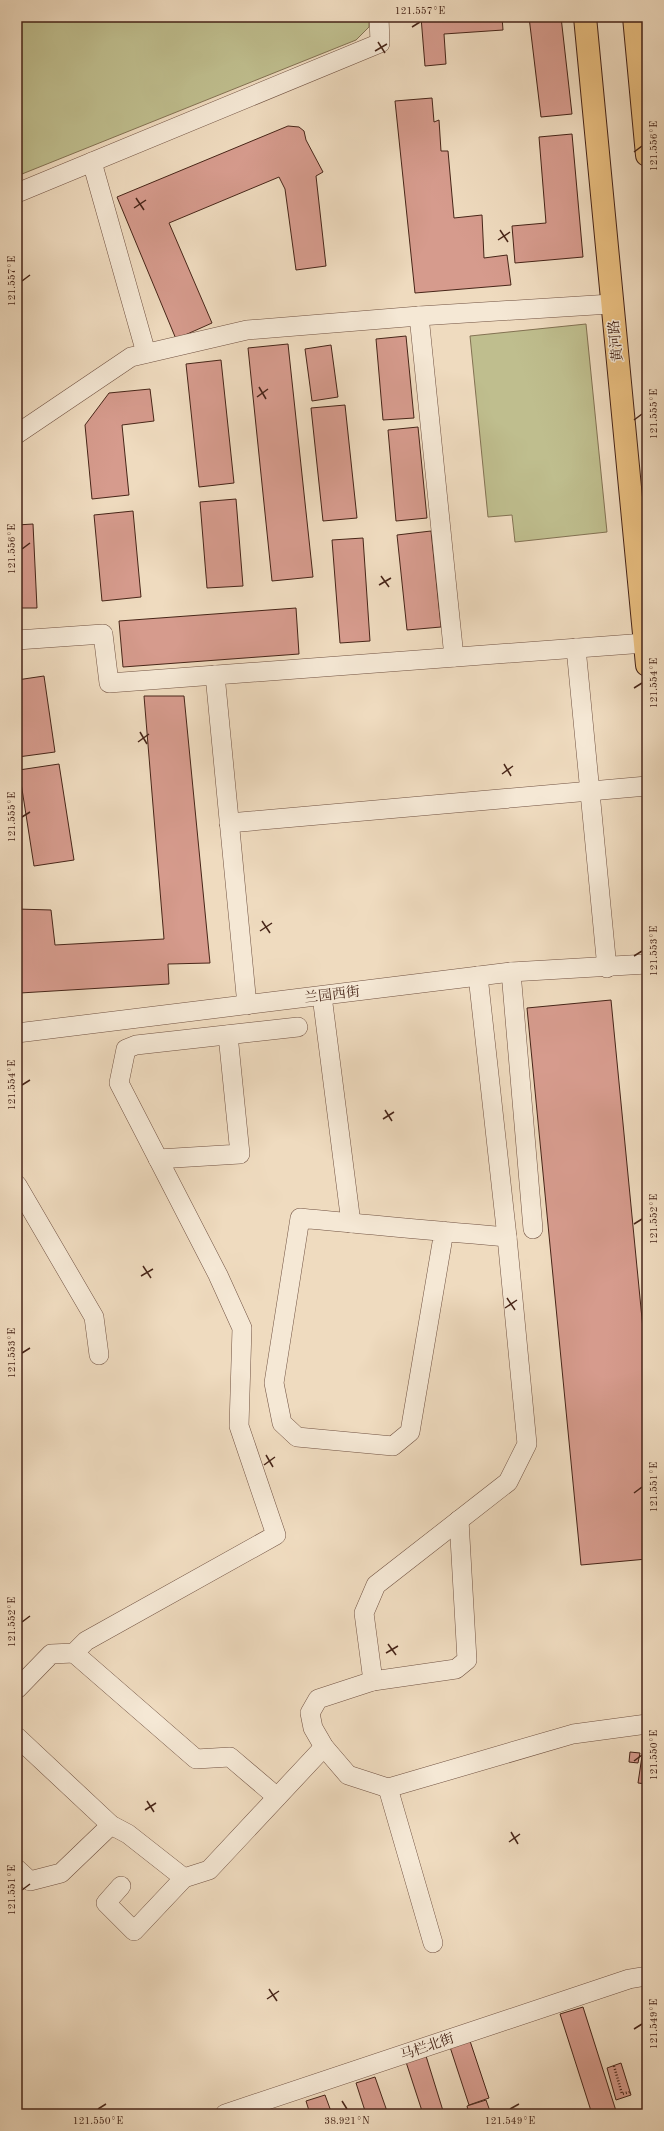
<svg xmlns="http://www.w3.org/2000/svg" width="664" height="2131" font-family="'Old Standard TT','Noto Serif SC',serif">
<rect width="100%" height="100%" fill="#efdbbf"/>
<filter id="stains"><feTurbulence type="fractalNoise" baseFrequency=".005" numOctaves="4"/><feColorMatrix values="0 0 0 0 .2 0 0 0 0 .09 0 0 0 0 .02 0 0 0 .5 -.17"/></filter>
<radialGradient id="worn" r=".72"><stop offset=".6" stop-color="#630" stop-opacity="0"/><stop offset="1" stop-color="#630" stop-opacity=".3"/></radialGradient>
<g fill="#bfbe8e" stroke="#837253">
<path d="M17,17h352v10l-13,13 -339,136z"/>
<path d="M586,324l21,208 -92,10 -3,-27 -24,2 -18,-181z"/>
</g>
<g fill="#d69b8d" stroke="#472518">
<path d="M421,17h81l1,13 -59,4 2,30 -21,2z"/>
<path d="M529,17h32l11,97 -31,3z"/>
<path d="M432,98l2,24 5,-2 2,31h7l6,67 28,-3 2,43 23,-3 4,30 -96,8 -20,-192z"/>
<path d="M288,126l11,1 5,4 2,9 17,32 -7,4 10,90 -30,4 -11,-81 -6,-12 -110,46 43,100 -36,16 -59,-142z"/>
<path d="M572,134l11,123 -68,6 -3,-37 34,-3 -7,-86z"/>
<path d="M406,336l8,82 -31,2 -7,-81z"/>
<path d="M288,344l25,233 -41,4 -24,-233z"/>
<path d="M331,345l7,52 -26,4 -7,-52z"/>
<path d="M221,360l13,123 -35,4 -13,-123z"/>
<path d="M150,389l4,32 -32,4 7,70 -37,4 -7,-74 24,-32z"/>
<path d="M345,405l12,113 -34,3 -12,-113z"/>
<path d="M418,427l9,91 -31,3 -8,-91z"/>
<path d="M236,499l7,87 -36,2 -7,-86z"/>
<path d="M133,511l8,86 -39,4 -8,-86z"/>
<path d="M33,524l4,84h-20v-83z"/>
<path d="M431,531l10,96 -34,3 -10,-95z"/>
<path d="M363,538l7,103 -30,2 -8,-103z"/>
<path d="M296,608l3,46 -176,13 -4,-46z"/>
<path d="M44,676l11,76 -37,5 -1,-77z"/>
<path d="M144,696h40l26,267 -42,1 1,20 -149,9 -3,-33v-51l34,1 4,35 109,-6z"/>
<path d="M59,764l15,96 -40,6 -15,-96z"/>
<path d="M611,1000l36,370v189l-66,6 -54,-557z"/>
<path d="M645,1736h2v48l-9,-1z"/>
<path d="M630,1752l10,1 -2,10 -9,-1z"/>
<path d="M583,2007l34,107h-25l-32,-100z"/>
<path d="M470,2041l19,57 -20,7 -19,-58z"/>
<path d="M426,2056l18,58h-21l-17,-52z"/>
<path d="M621,2063l10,32 -15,5 -9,-32z"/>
<path d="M375,2077l13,37h-22l-10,-31z"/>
<path d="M325,2095l7,19h-22l-4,-13z"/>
<path d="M486,2100l5,14h-22l-2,-8z"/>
</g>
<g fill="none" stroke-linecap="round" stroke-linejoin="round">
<defs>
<g id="minor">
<path d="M92,162l54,191"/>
<path d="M17,193l363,-150 -1,-26"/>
<path d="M419,316l35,341"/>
<path d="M17,434l114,-77 116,-27 172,-14 192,-12"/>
<path d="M17,640l86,-6 6,49 536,-40"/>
<path d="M576,648l31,320"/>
<path d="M215,675l32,330"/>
<path d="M229,823l418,-37"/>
<path d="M511,972l22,257"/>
<path d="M322,996l29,227"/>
<path d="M17,1033l494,-61 136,-8"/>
<path d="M158,1159l82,-5 -12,-119"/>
<path d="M17,1185l77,132 5,38"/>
<path d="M444,1231l-34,201 -17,14 -96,-9 -15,-14 -8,-40 26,-165c69,7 138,13 207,19"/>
<path d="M459,1520l8,140 -11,9 -83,12 -55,18 -8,14 3,15 11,19 24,28 40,13 185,-54 74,-10"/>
<path d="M74,1653l122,106 34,-2 47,40"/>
<path d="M373,1681l-9,-68 12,-28 132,-103 19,-38 -20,-207 -29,-261"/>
<path d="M17,1689l34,-35 23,-1 12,-12 190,-106 -37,-109 3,-98 -24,-53 -99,-192 7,-34 10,-4 162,-18"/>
<path d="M17,1737l94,88 17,9 56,44"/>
<path d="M388,1788l45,155"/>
<path d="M17,1869l13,12 31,-8 50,-48"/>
<path d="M121,1886l-15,17 28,28 50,-53 25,-8 115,-123"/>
<path d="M225,2114l404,-135 18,-3"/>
</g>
<g id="major">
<path d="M585,17l62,648"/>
<path d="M634,17l13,138"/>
</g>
</defs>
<use href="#minor" stroke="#715242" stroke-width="20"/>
<use href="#major" stroke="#472518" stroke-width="24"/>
<g stroke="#472518" stroke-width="2.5" stroke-dasharray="1 2" stroke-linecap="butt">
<path d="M646,1784l1,-9"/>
<path d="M614,2066l8,28 8,-2"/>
</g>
<use href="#minor" stroke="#f5e8d5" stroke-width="19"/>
<use href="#major" stroke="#e8be80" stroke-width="22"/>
</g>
<path fill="none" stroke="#472518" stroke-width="1.5" d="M412,27l8,-5M378,42l7,11M375,51l12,-7M634,152l8,-6M136,198l8,12M134,208l12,-8M500,230l8,12M498,240l12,-8M22,281l8,-6M259,387l7,12M257,397l11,-8M634,420l8,-6M22,549l8,-6M381,576l8,11M379,585l12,-7M634,688l8,-5M140,732l7,12M138,742l11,-8M504,764l7,12M502,774l11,-8M22,817l8,-5M262,921l8,12M260,931l12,-8M634,956l8,-5M22,1085l8,-5M385,1110l7,11M383,1119l11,-7M634,1224l8,-5M143,1266l8,12M141,1276l12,-7M507,1298l8,12M505,1308l12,-8M22,1353l8,-5M266,1455l7,12M264,1465l11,-8M634,1493l8,-6M22,1622l8,-6M388,1644l8,11M386,1653l12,-7M634,1761l8,-6M147,1801l7,11M145,1810l11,-7M511,1832l7,12M509,1842l11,-8M22,1890l8,-6M269,1989l8,12M267,1999l12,-8M634,2029l8,-5M342,2101l5,8M98,2109l8,-5M510,2109l9,-5"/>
<g text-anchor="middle" stroke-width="3" stroke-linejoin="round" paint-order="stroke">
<g font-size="14" fill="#472518" stroke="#f5e8d5">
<text transform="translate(615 341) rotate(-96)" y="5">黄河路</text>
<text transform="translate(332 994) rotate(-7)" y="5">兰园西街</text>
<text transform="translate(427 2046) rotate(-19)" y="5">马栏北街</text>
</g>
</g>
<rect width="664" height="2131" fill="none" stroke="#efdbbf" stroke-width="44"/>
<rect x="22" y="22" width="620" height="2087" fill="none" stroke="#472518" stroke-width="1.5"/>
<g font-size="10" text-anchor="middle" fill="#472518">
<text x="420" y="14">121.557°E</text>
<text transform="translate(653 146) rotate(-90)" y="4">121.556°E</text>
<text transform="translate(11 281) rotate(-90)" y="4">121.557°E</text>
<text transform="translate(653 414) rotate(-90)" y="4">121.555°E</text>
<text transform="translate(11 549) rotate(-90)" y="4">121.556°E</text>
<text transform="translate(653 683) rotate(-90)" y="4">121.554°E</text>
<text transform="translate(11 817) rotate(-90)" y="4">121.555°E</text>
<text transform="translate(653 951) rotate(-90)" y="4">121.553°E</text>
<text transform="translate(11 1085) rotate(-90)" y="4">121.554°E</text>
<text transform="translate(653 1219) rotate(-90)" y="4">121.552°E</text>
<text transform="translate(11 1353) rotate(-90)" y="4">121.553°E</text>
<text transform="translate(653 1487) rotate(-90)" y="4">121.551°E</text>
<text transform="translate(11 1622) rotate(-90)" y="4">121.552°E</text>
<text transform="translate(653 1755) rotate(-90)" y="4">121.550°E</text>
<text transform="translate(11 1890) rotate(-90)" y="4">121.551°E</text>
<text transform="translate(653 2024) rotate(-90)" y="4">121.549°E</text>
<text x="98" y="2124">121.550°E</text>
<text x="347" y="2124">38.921°N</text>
<text x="510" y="2124">121.549°E</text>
</g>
<rect width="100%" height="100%" filter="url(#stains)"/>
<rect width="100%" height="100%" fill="url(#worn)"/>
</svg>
